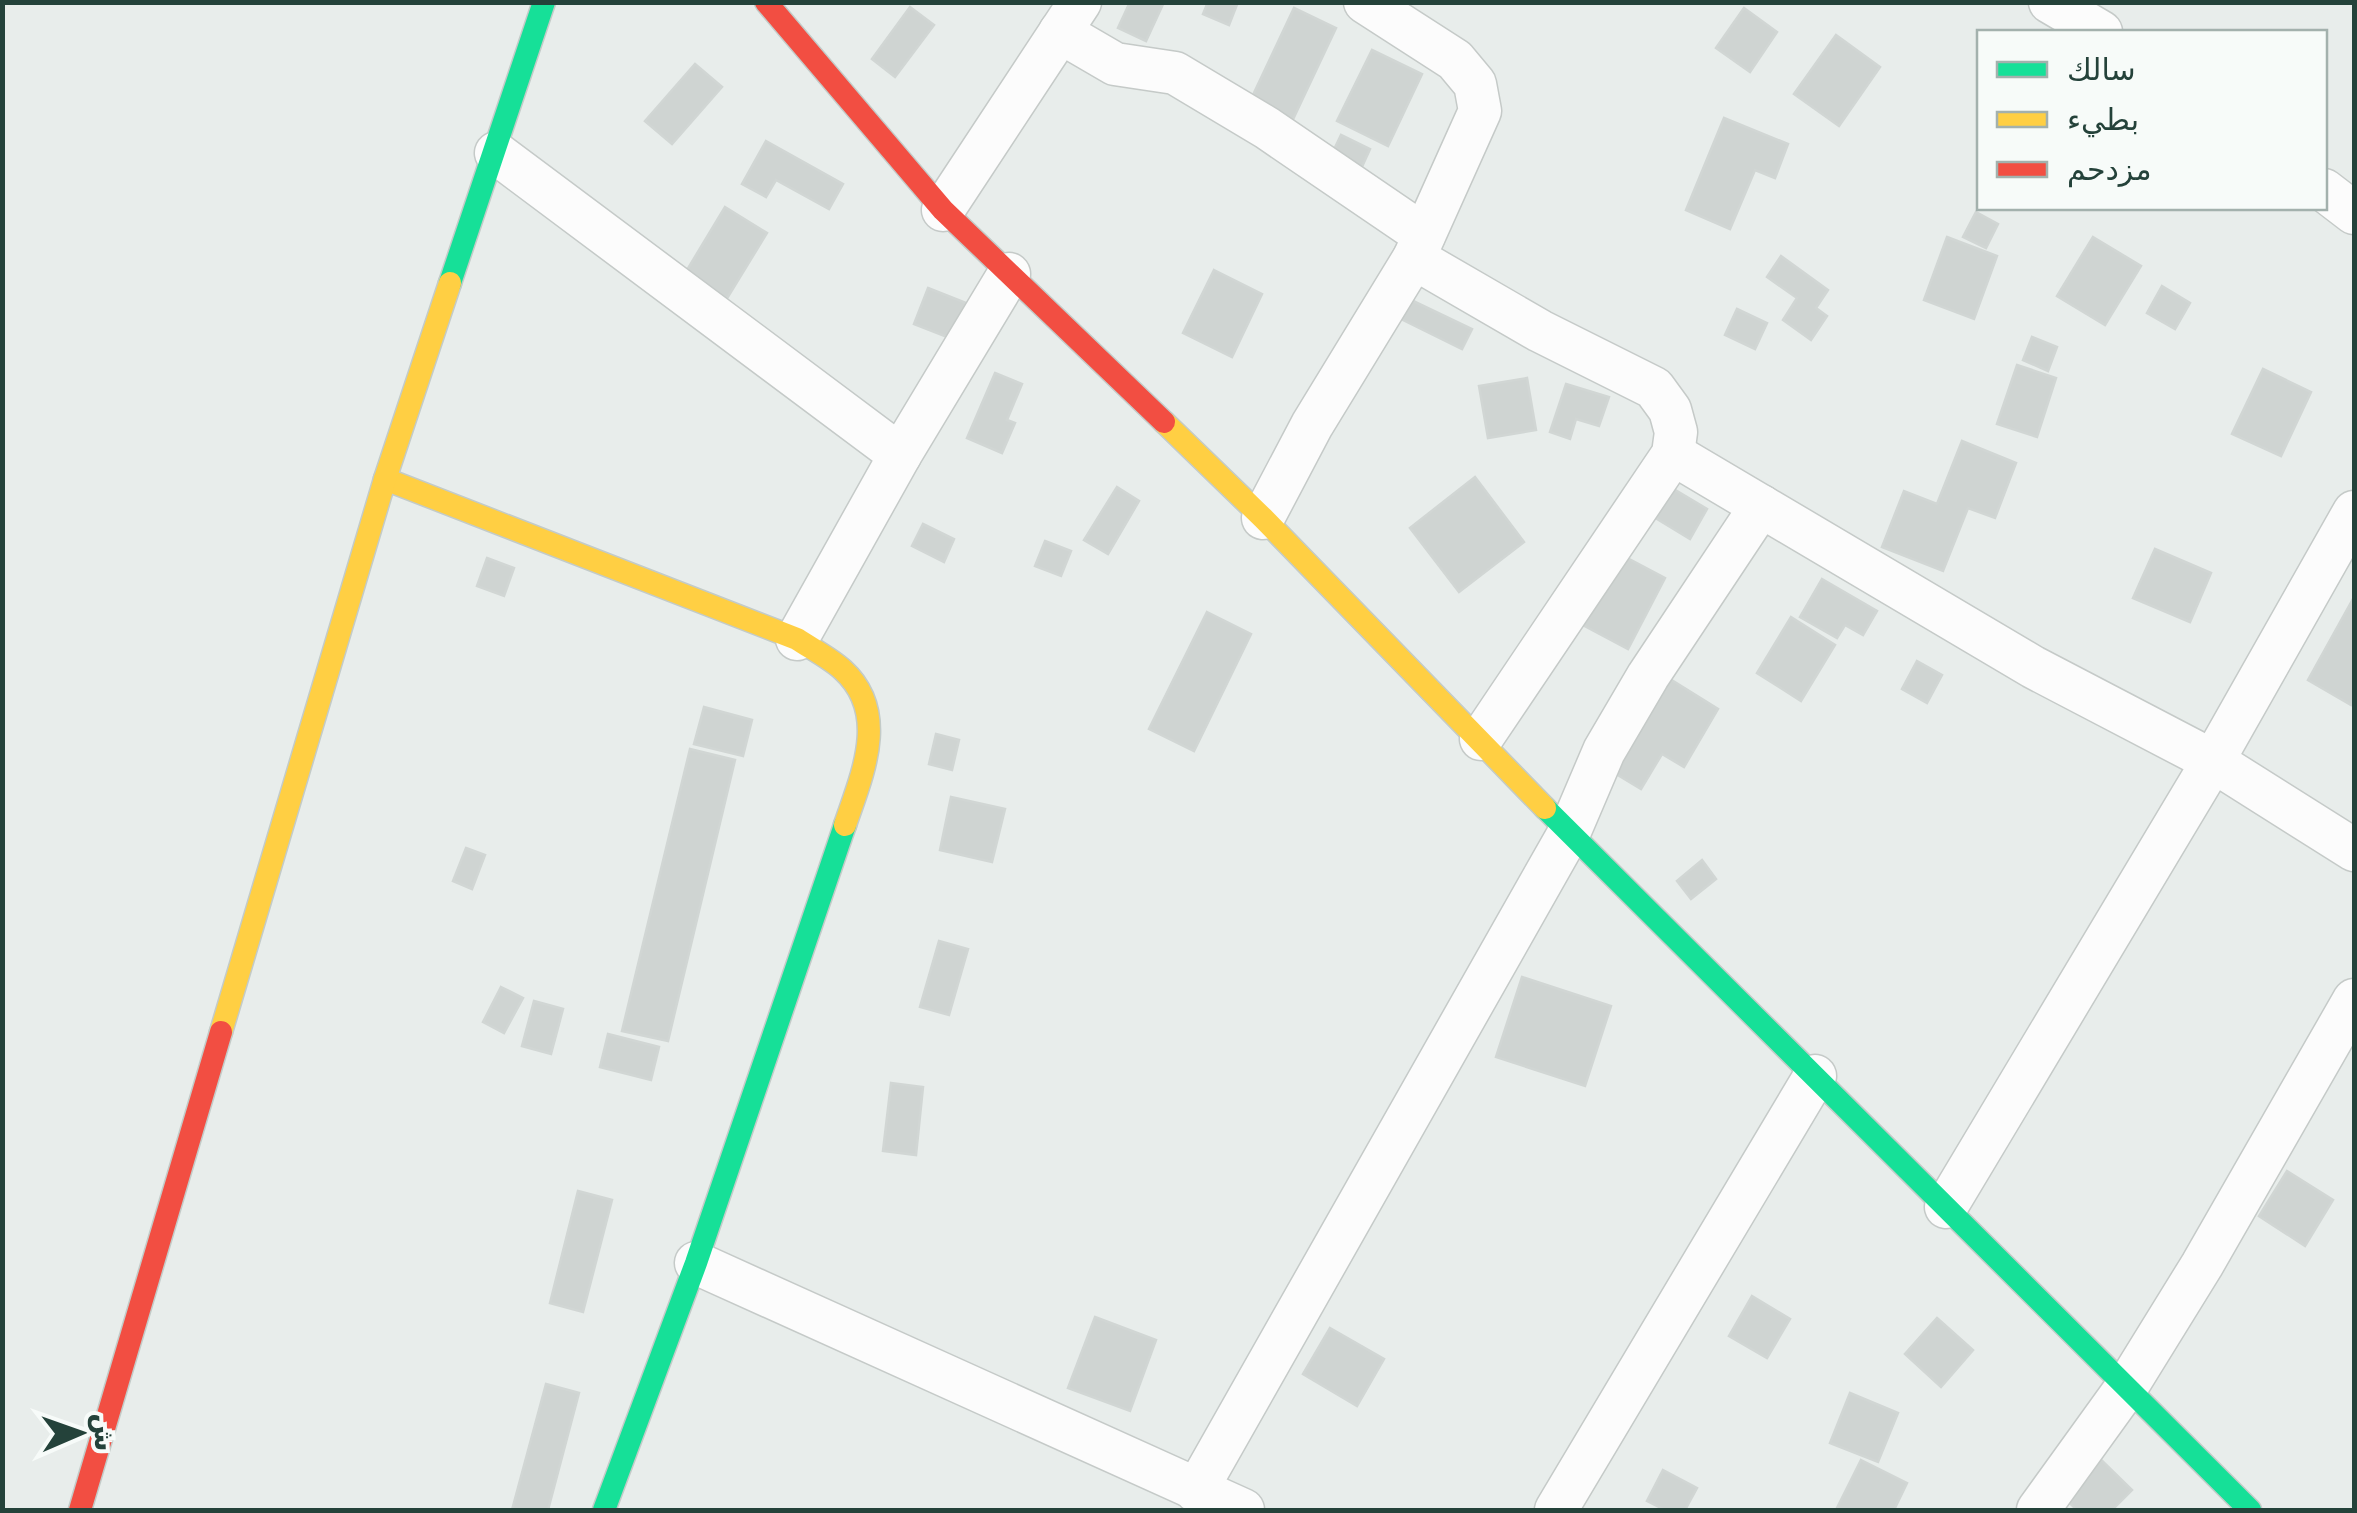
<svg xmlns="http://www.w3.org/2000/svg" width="2357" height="1513" font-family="'DejaVu Sans',Vazirmatn,sans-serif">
<rect width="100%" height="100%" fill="#e8edeb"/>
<g fill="#cfd4d2" stroke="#d1d6d4" stroke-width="2.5">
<path d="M1130,2h34l-18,39 -28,-13z"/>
<path d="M1208,2h30l-9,23 -26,-11z"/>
<path d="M910,7l24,18 -39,52 -23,-18z"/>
<path d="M1294,8l42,20 -49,104 -42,-20z"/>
<path d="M1744,8l33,24 -27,40 -34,-24z"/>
<path d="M1836,35l44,32 -41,59 -45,-32z"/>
<path d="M1372,50l50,24 -34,72 -51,-25z"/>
<path d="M695,64l27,23 -50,57 -27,-23z"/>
<path d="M1724,118l64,26 -13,34 -20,-8 -25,59 -44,-19z"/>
<path d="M1341,135l29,14 -10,22 -30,-13z"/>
<path d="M766,141l77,43 -14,25 -53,-29 -10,17 -24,-13z"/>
<path d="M725,207l42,26 -41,67 -42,-25z"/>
<path d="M1976,212l22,12 -12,24 -23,-11z"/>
<path d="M1947,237l50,19 -23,63 -50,-19z"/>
<path d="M2093,237l48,29 -36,59 -48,-29z"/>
<path d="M1781,256l47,34 -12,18 11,8 -16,24 -28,-20 14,-22 -30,-21z"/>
<path d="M1214,270l48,24 -30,63 -49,-24z"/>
<path d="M2162,286l28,17 -15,26 -28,-16z"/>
<path d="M928,288l38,15 -14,36 -38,-15z"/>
<path d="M1411,300l61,29 -10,20 -61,-30z"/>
<path d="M1737,309l30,14 -12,26 -30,-14z"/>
<path d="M2032,337l25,10 -9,24 -25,-11z"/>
<path d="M2017,365l39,13 -19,59 -40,-13z"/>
<path d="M2263,369l48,23 -30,64 -49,-22z"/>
<path d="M995,373l27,11 -15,36 8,3 -13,30 -35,-15z"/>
<path d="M1527,378l9,52 -48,8 -9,-52z"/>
<path d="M1566,384l43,13 -10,29 -23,-7 -6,20 -20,-7z"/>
<path d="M1962,441l54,22 -21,55 -27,-10 -25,63 -61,-24 22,-56 33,13z"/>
<path d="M1475,477l49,65 -65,50 -49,-64z"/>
<path d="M1117,487l22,14 -31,53 -24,-14z"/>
<path d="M1672,488l35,21 -17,30 -36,-22z"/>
<path d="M923,524l31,15 -10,23 -32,-16z"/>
<path d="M1045,541l26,10 -10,25 -26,-10z"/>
<path d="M2155,549l56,24 -21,49 -57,-24z"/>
<path d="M1616,552l49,26 -37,71 -49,-26z"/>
<path d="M487,558l27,10 -10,28 -27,-10z"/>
<path d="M1822,579l55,32 -14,24 -18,-10 -8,13 -37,-21z"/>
<path d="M2354,597v102l-3,6 -43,-25z"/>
<path d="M1207,612l44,22 -57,117 -45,-22z"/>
<path d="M1791,617l44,28 -34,56 -44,-28z"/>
<path d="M1917,661l25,14 -15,28 -25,-14z"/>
<path d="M1670,679l48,30 -34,58 -22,-13 -21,35 -28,-17z"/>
<path d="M704,707l48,13 -9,36 -49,-12z"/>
<path d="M936,734l23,6 -7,30 -23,-6z"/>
<path d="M690,749l45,11 -67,281 -46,-10z"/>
<path d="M951,797l54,12 -13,53 -52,-12z"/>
<path d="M466,848l19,7 -13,34 -19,-8z"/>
<path d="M1702,860l14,19 -25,20 -14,-18z"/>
<path d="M939,941l29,8 -19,66 -29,-8z"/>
<path d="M1522,977l89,29 -26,80 -89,-29z"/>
<path d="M501,987l22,11 -19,35 -21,-11z"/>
<path d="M534,1001l29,8 -12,45 -29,-8z"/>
<path d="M608,1034l51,13 -8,33 -51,-13z"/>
<path d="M891,1083l32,4 -7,68 -33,-4z"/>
<path d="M2287,1171l46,29 -28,46 -46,-30z"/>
<path d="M578,1191l34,9 -29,112 -33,-9z"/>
<path d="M1752,1296l38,23 -23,39 -38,-22z"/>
<path d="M1095,1317l61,23 -26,71 -62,-23z"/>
<path d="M1937,1318l36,32 -32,37 -36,-33z"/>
<path d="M1330,1328l54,31 -27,47 -54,-32z"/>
<path d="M546,1384l33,9 -31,117h-36z"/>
<path d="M1850,1393l48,20 -20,49 -48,-19z"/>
<path d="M2095,1454l37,36 -20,20h-35l-19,-18z"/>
<path d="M1861,1460l46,23 -13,27h-58z"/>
<path d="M1663,1470l34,18 -12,22h-20l-18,-9z"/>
</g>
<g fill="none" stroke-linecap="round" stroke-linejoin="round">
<defs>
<g id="street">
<path d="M2050,2l51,30"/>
<path d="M1060,32l55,32 60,9 92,55 157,107"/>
<path d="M496,153l404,302"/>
<path d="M2324,190l30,23"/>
<path d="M943,210l137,-208"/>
<path d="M1414,258l126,73 114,57 16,22 6,22 -3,22 -192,285"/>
<path d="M1673,454l360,213 180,94 141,89"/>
<path d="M1263,518l49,-93 102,-167 66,-147 -5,-27 -20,-24 -90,-58"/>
<path d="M797,639l103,-184 109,-181"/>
<path d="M1946,1207l267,-446 141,-249"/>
<path d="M696,1263l547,247"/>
<path d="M1196,1491l373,-658 35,-82 44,-75 113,-170"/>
<path d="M1556,1510l259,-434"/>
<path d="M2038,1510l88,-122 76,-123 152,-265"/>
</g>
<g id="fast">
<path d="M450,283l94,-281"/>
<path d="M1545,808l705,702"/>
<path d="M604,1510l92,-247 149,-438"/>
</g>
<g id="slow">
<path d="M1164,422l99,96 282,290"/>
<path d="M385,479l412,160c15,10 33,19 46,31 47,43 19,105 2,155"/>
<path d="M221,1032l164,-553 65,-196"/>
</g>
<g id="jam">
<path d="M766,2l177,208 221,212"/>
<path d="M80,1510l141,-478"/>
</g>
</defs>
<use href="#street" stroke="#c5cac8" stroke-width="45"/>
<use href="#fast" stroke="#c3cbc8" stroke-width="25"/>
<use href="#slow" stroke="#c3cbc8" stroke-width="25"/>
<use href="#jam" stroke="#c3cbc8" stroke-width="25"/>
<use href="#street" stroke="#fcfcfc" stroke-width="42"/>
<use href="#fast" stroke="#16e098" stroke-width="22"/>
<use href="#slow" stroke="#ffcf43" stroke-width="22"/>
<use href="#jam" stroke="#f24e42" stroke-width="22"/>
</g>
<rect width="2357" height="1513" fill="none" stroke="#24423a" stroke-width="10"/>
<rect x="1977" y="30" width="350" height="180" fill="#f7fbf9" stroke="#a3b1ad" stroke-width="2.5"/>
<rect x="1997" y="62" width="50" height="15" fill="#16e098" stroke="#a3b1ad" stroke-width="2.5"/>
<text x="2067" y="80" font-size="30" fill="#24423a">سالك</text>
<rect x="1997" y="112" width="50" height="15" fill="#ffcf43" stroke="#a3b1ad" stroke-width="2.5"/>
<text x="2067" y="130" font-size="30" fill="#24423a">بطيء</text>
<rect x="1997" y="162" width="50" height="15" fill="#f24e42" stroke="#a3b1ad" stroke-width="2.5"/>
<text x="2067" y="180" font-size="30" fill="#24423a">مزدحم</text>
<g transform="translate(80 1433) rotate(88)" stroke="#f7fbf9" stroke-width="8" paint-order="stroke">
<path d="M0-8L18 38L0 25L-18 38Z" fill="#24423a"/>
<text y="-15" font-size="28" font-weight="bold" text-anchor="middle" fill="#24423a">ش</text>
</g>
</svg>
